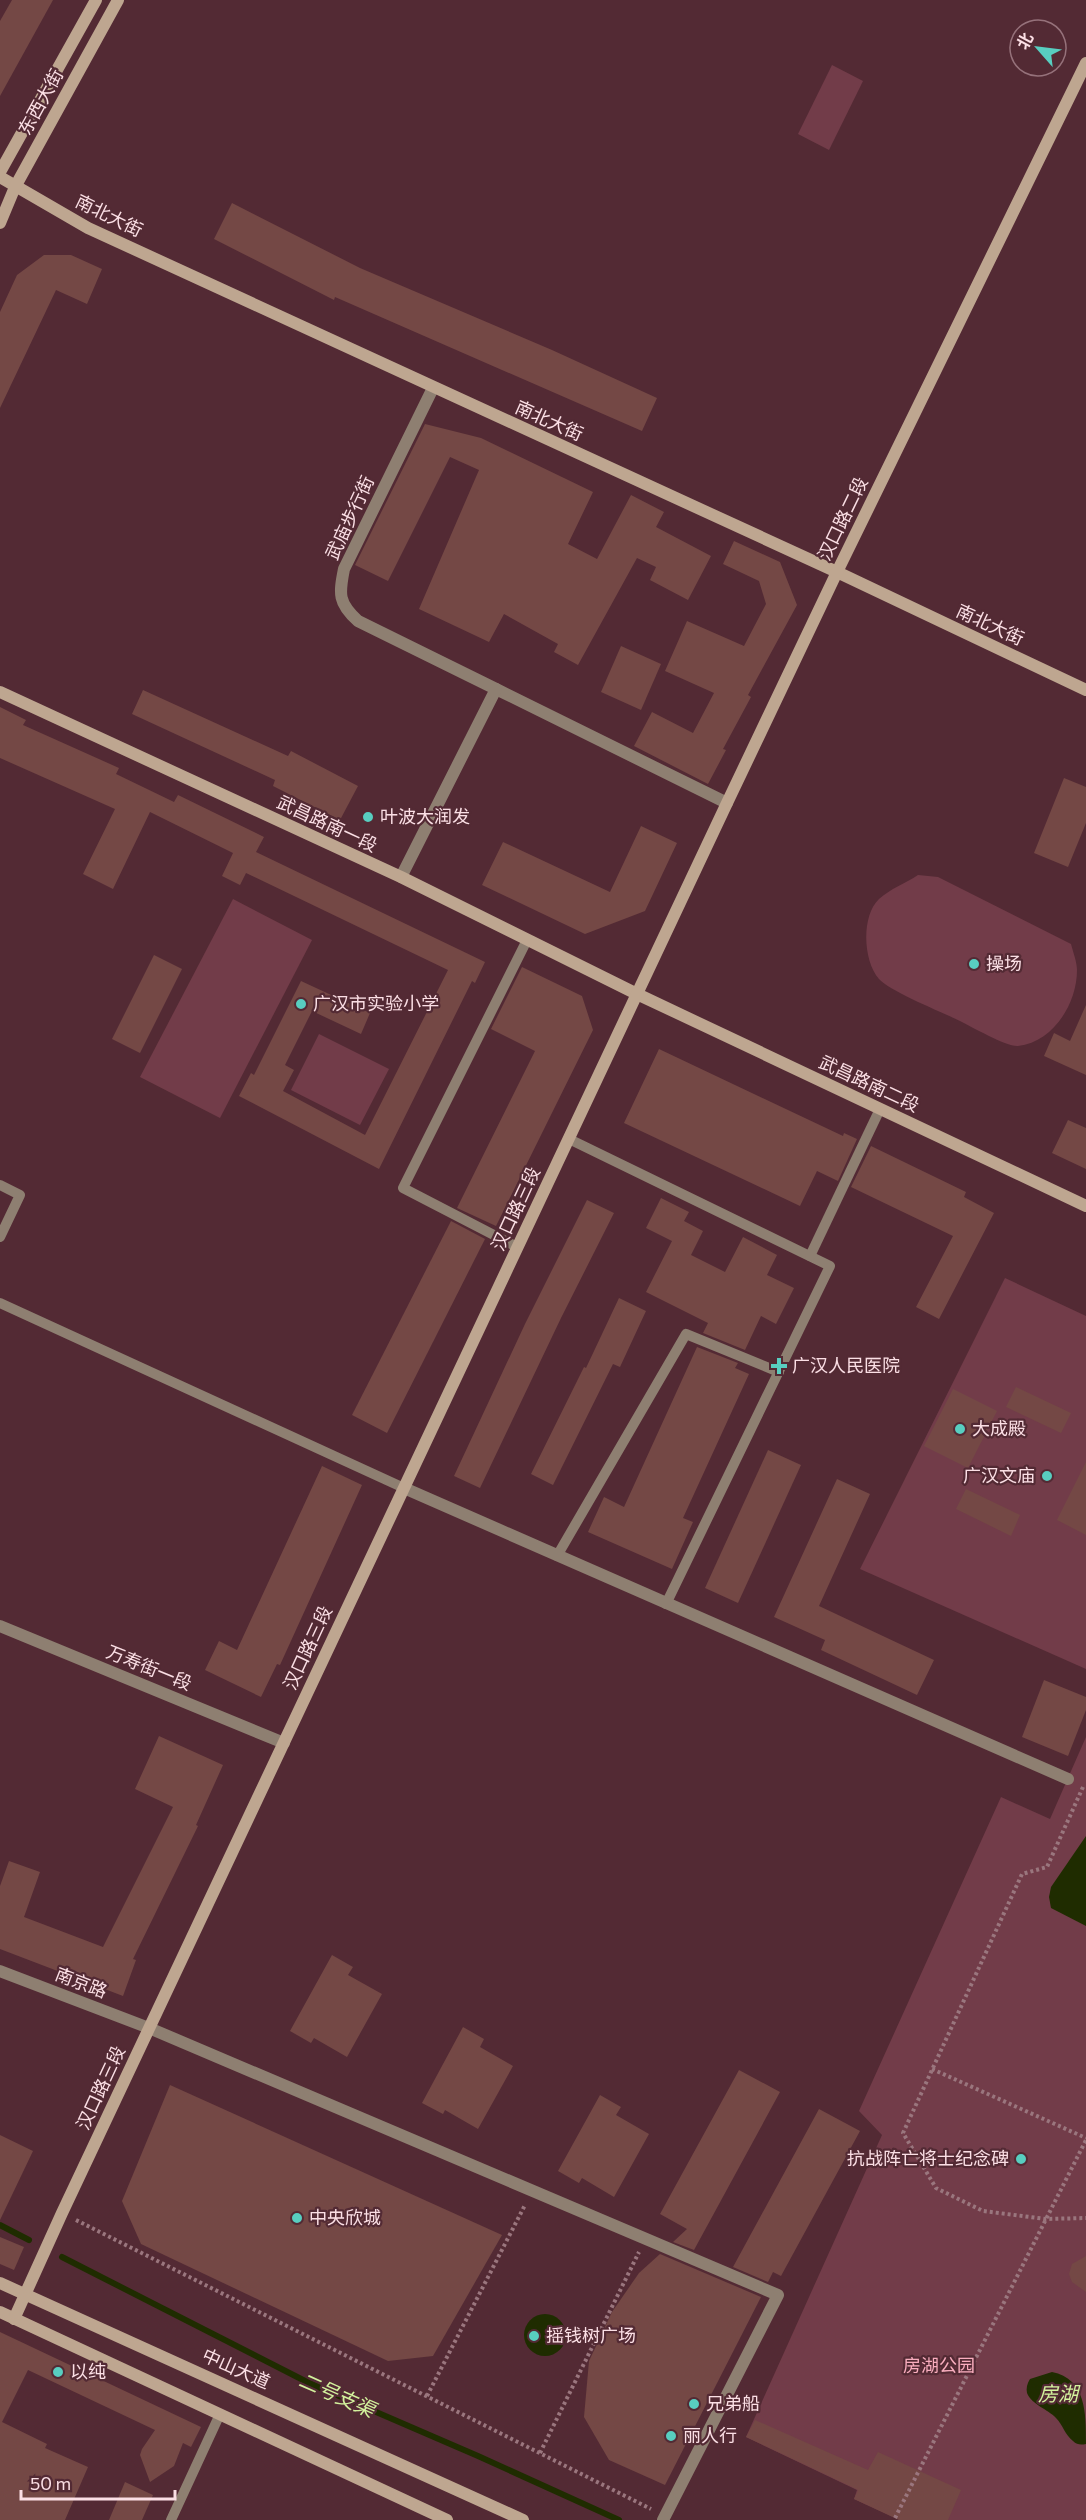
<svg xmlns="http://www.w3.org/2000/svg" width="1086" height="2520" font-family="Commissioner,'Noto Sans SC',sans-serif">
<rect width="100%" height="100%" fill="#532a34"/>
<g fill="#723c49">
<path d="M832,65l31,16 -34,69 -31,-16z"/>
<path d="M918,875l20,2 133,67c2,8 6,18 6,26 0,34 -24,72 -59,76 -11,1 -46,-19 -58,-25 -16,-8 -71,-30 -81,-42 -16,-18 -18,-63 0,-80 11,-10 27,-16 39,-24z"/>
<path d="M233,899l79,41 -92,178 -80,-41z"/>
<path d="M319,1034l70,35 -29,56 -69,-35z"/>
<path d="M1005,1278l81,38v353l-226,-100z"/>
<path d="M1086,1737v783h-186l-46,-21 3,-9 -111,-53 136,-302 -23,-24 142,-314 49,22z"/>
</g>
<g fill="#1f2c00">
<path d="M1086,1836v90l-35,-18 -2,-11 2,-10z"/>
<circle cx="545" cy="2335" r="21"/>
<path d="M1052,2372c34,7 34,40 34,72 -5,1 -9,1 -13,-3 -8,-6 -10,-16 -17,-23 -8,-9 -24,-13 -29,-25 -1,-5 0,-9 3,-14z"/>
</g>
<g fill="none" stroke-linecap="round" stroke-linejoin="round">
<g stroke="#1f2c00" stroke-width="6">
<path d="M0,2225l29,15"/>
<path d="M62,2257l247,126 169,73 141,64"/>
</g>
</g>
<g fill="#744845">
<path d="M12,0h41l-53,96v-75z"/>
<path d="M232,203l128,65 192,82 105,48 -15,33 -307,-134 -1,3 -120,-61z"/>
<path d="M44,255h27l31,14 -15,35 -31,-14 -56,118v-96l17,-37z"/>
<path d="M425,424l56,14 112,54 -25,52 29,15 34,-64 33,17 -8,15 55,29 -23,44 -38,-20 6,-13 -19,-9 -59,107 -24,-13 4,-8 -54,-30 -15,28 -70,-33 60,-139 -29,-13 -62,124 -33,-16z"/>
<path d="M734,541l46,21 17,43 -49,90 3,2 -28,52 3,1 -18,34 -74,-38 18,-34 41,21 21,-40 -49,-22 22,-50 57,25 22,-42 -7,-23 -36,-17z"/>
<path d="M621,646l40,18 -20,46 -40,-18z"/>
<path d="M143,690l145,66 3,-5 67,35 -18,34 -67,-34 2,-6 -143,-66z"/>
<path d="M0,707l26,13 -3,5 96,43 -3,6 58,28 4,-7 86,42 -8,15 229,110 -10,21 -3,-2 -93,188 -140,-73 12,-23 3,2 47,-94 69,32 -9,21 -49,-23 -27,54 9,5 -11,21 82,44 83,-165 -202,-97 -6,12 -18,-9 11,-23 -83,-41 -37,77 -30,-15 32,-65 -115,-51z"/>
<path d="M1064,778l22,9v36l-18,44 -34,-14z"/>
<path d="M641,826l36,17 -32,68 -60,23 -103,-49 21,-43 107,50z"/>
<path d="M154,955l28,14 -42,84 -28,-14z"/>
<path d="M522,967l60,29 11,34 -97,196 -39,-18 78,-157 -44,-22z"/>
<path d="M1086,1005v70l-42,-19 10,-23 16,8z"/>
<path d="M659,1049l184,87 1,-3 13,6 -19,42 -21,-10 -17,35 -176,-83z"/>
<path d="M1068,1120l18,8v41l-34,-16z"/>
<path d="M871,1146l95,46 -2,5 30,16 -55,106 -23,-12 37,-71 -102,-49z"/>
<path d="M661,1198l28,14 -5,9 19,10 -12,24 34,17 18,-35 34,18 -10,20 27,13 -18,36 -15,-8 -16,34 -42,-17 5,-10 -62,-31 26,-51 -26,-13z"/>
<path d="M587,1200l27,13 -53,105 -81,170 -26,-12 71,-152z"/>
<path d="M451,1221l34,18 -98,194 -35,-18z"/>
<path d="M619,1298l27,13 -26,56 -7,-3 -60,121 -22,-11 53,-107 2,1z"/>
<path d="M697,1347l41,16 -3,5 14,6 -66,144 10,4 -21,47 -84,-37 16,-35 20,10z"/>
<path d="M1016,1387l55,26 -10,20 -55,-26z"/>
<path d="M953,1389l44,22 -29,57 -44,-22z"/>
<path d="M768,1450l33,15 -63,138 -33,-15z"/>
<path d="M1086,1462v73l-29,-15z"/>
<path d="M322,1466l40,19 -82,180 -3,-1 -16,33 -56,-27 14,-29 18,9z"/>
<path d="M837,1479l33,15 -51,112 115,54 -17,35 -96,-45 4,-10 -51,-23z"/>
<path d="M966,1489l54,26 -9,21 -55,-27z"/>
<path d="M1044,1680l42,17v13l-18,46 -46,-19z"/>
<path d="M159,1736l64,29 -27,60 2,1 -65,133 3,1 -13,36 -123,-47v-63l9,-25 31,11 -16,45 79,30 70,-140 -38,-18z"/>
<path d="M332,1955l21,12 -5,8 34,19 -35,63 -33,-19 -3,5 -21,-12z"/>
<path d="M463,2027l21,12 -4,8 33,19 -35,63 -33,-19 -2,4 -21,-11z"/>
<path d="M739,2070l41,22 -86,158 -21,-8 14,-13 -27,-15z"/>
<path d="M170,2085l332,150 -69,121 -45,5 -247,-117 -19,-43z"/>
<path d="M600,2095l21,12 -5,8 33,19 -35,63 -32,-19 -3,5 -21,-12z"/>
<path d="M819,2109l41,22 -79,145 -8,-4 -5,10 -35,-15z"/>
<path d="M0,2135l33,16 -33,69z"/>
<path d="M0,2237l24,10 -10,23 -14,-6z"/>
<path d="M660,2254l101,43 -96,188 -56,-25 -25,-43 5,-56 23,-49 27,-39z"/>
<path d="M1086,2256v36l-14,-10 -3,-8 3,-10z"/>
<path d="M0,2332l201,95 -10,20 -8,-4 -9,23 -24,16 -10,-27 2,-6 13,-19 -127,-60 -26,52 45,22 -2,4 43,19 -23,53h-65z"/>
<path d="M755,2420l113,50 10,-18 83,38 -13,30h-49l-45,-21 4,-9 -112,-53z"/>
<path d="M125,2482l28,13 -11,25h-33z"/>
</g>
<g fill="none" stroke-linecap="round" stroke-linejoin="round">
<g stroke="#9a767e" stroke-width="4" stroke-dasharray="3 3" stroke-linecap="butt">
<path d="M1083,1787l-36,80 -25,7 -119,259 33,55 47,23 63,8 40,-1"/>
<path d="M932,2069l154,69"/>
<path d="M76,2220l575,289"/>
<path d="M427,2396l98,-191"/>
<path d="M540,2453l99,-201"/>
<path d="M895,2518l191,-378"/>
</g>
<g stroke="#8e7f71" stroke-width="10">
<path d="M569,1139l261,127 -164,338"/>
<path d="M0,1185l20,10 -20,42"/>
<path d="M517,1247l-114,-59 124,-248"/>
<path d="M810,1256l70,-147"/>
<path d="M0,1303l404,185"/>
<path d="M557,1556l129,-222 93,38"/>
<path d="M171,2520l49,-106"/>
</g>
<g stroke="#8e7f71" stroke-width="12">
<path d="M496,689l231,114"/>
<path d="M401,877l95,-188 -138,-68c-20,-18 -19,-27 -14,-52l89,-181"/>
<path d="M404,1488l664,291"/>
<path d="M0,1626l284,117"/>
<path d="M0,1971l149,57 629,267 -115,225"/>
</g>
<g stroke="#bea690" stroke-width="12">
<path d="M0,172l96,-172"/>
<path d="M0,177l88,51 749,344 249,118"/>
<path d="M0,223l15,-36 103,-187"/>
<path d="M0,692l401,185 236,117 449,212"/>
<path d="M0,2283l523,237"/>
<path d="M0,2312l447,208"/>
<path d="M14,2319l48,-106 665,-1410 110,-231 249,-509"/>
</g>
</g>
<g fill="#58cec0" stroke="#532a34" stroke-width="2">
<circle cx="368" cy="817" r="6"/>
<circle cx="974" cy="964" r="6"/>
<circle cx="301" cy="1004" r="6"/>
<path d="M776 1357h6v6h6v6h-6v6h-6v-6h-6v-6h6z"/>
<circle cx="960" cy="1429" r="6"/>
<circle cx="1047" cy="1476" r="6"/>
<circle cx="1021" cy="2159" r="6"/>
<circle cx="297" cy="2218" r="6"/>
<circle cx="534" cy="2336" r="6"/>
<circle cx="58" cy="2372" r="6"/>
<circle cx="694" cy="2404" r="6"/>
<circle cx="671" cy="2436" r="6"/>
</g>
<g text-anchor="middle" stroke-width="4.5" stroke-linejoin="round" paint-order="stroke">
<g font-size="18" fill="#fbdfe5" stroke="#532a34">
<text transform="translate(41 102) rotate(-61)" y="6">东西大街</text>
<text transform="translate(109 216) rotate(26)" y="6">南北大街</text>
<text transform="translate(549 421) rotate(24)" y="6">南北大街</text>
<text transform="translate(350 518) rotate(-65)" y="6">武庙步行街</text>
<text transform="translate(843 519) rotate(-64)" y="6">汉口路二段</text>
<text transform="translate(990 625) rotate(25)" y="6">南北大街</text>
<text transform="translate(327 824) rotate(25)" y="6">武昌路南一段</text>
<text transform="translate(869 1084) rotate(25)" y="6">武昌路南二段</text>
<text transform="translate(516 1209) rotate(-65)" y="6">汉口路三段</text>
<text transform="translate(308 1648) rotate(-65)" y="6">汉口路三段</text>
<text transform="translate(149 1668) rotate(22)" y="6">万寿街一段</text>
<text transform="translate(81 1983) rotate(21)" y="6">南京路</text>
<text transform="translate(101 2088) rotate(-65)" y="6">汉口路三段</text>
<text transform="translate(236 2369) rotate(24)" y="6">中山大道</text>
</g>
<g font-size="18" fill="#fbdfe5" stroke="#532a34" text-anchor="start">
<text x="380" y="823">叶波大润发</text>
<text x="986" y="970">操场</text>
<text x="313" y="1010">广汉市实验小学</text>
<text x="792" y="1372">广汉人民医院</text>
<text x="972" y="1435">大成殿</text>
<text x="1035" y="1482" text-anchor="end">广汉文庙</text>
<text x="1009" y="2165" text-anchor="end">抗战阵亡将士纪念碑</text>
<text x="309" y="2224">中央欣城</text>
<text x="546" y="2342">摇钱树广场</text>
<text x="70" y="2378">以纯</text>
<text x="706" y="2410">兄弟船</text>
<text x="683" y="2442">丽人行</text>
</g>
<g font-size="18" fill="#f9adbe" stroke="#532a34">
<text x="939" y="2372">房湖公园</text>
</g>
<g font-size="20" font-style="italic" fill="#d3f29d" stroke="#532a34">
<text x="1058" y="2401">房湖</text>
<text transform="translate(337 2395) rotate(24)" y="7">二号支渠</text>
</g>
</g>
<g transform="translate(1038 48) rotate(298)"><circle r="28" fill="#532a34" stroke="#96727b" stroke-width="1.5"/>
<path d="M0-4.5L10 22L0 15L-10 22Z" fill="#58cec0"/>
<text y="-9" font-size="16" font-weight="bold" text-anchor="middle" fill="#fbdfe5">北</text>
</g>
<path d="M21 2490v9h154v-9" fill="none" stroke="#fbdfe5" stroke-width="3"/>
<text x="30" y="2490" font-size="18" fill="#fbdfe5" stroke="#532a34" stroke-width="4.5" paint-order="stroke">50 m</text>
</svg>
